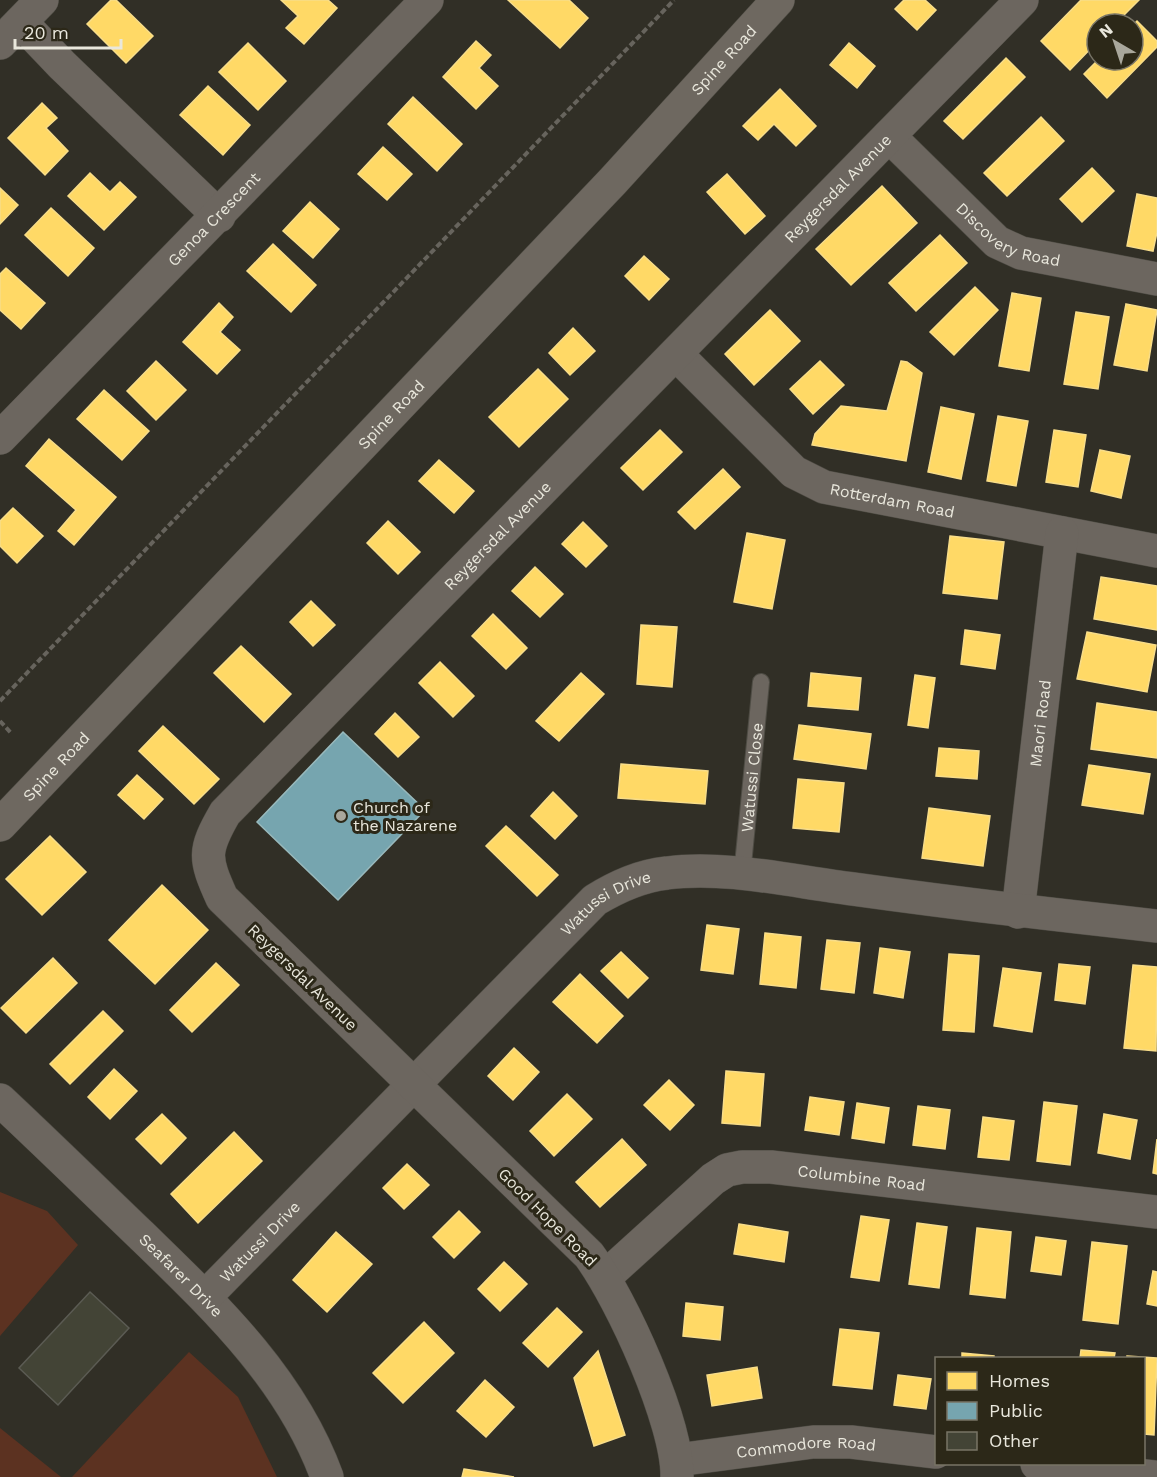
<svg xmlns="http://www.w3.org/2000/svg" width="1157" height="1477" font-family="'Work Sans',sans-serif">
<rect width="100%" height="100%" fill="#312f26"/>
<g fill="#5c3221">
<path d="M0,1192l47,19 31,34 -78,91z"/>
<path d="M189,1352l49,45 39,80h-205z"/>
<path d="M0,1428l61,49h-61z"/>
</g>
<g fill="#ffd966" stroke="#f8dd89" stroke-width="1.5">
<path d="M111,0h5l37,36 -27,27 -39,-39z"/>
<path d="M281,0h47l9,8 -33,36 -18,-16 12,-12z"/>
<path d="M508,0h61l19,18 -28,30z"/>
<path d="M904,0h21l11,10 -19,20 -22,-21z"/>
<path d="M1081,0h58l-24,24h-18v18l-27,28 -29,-29z"/>
<path d="M1137,21l20,20v6l-50,51 -23,-24 14,-14h35v-35z"/>
<path d="M476,41l15,14 -12,13 19,18 -22,23 -33,-32z"/>
<path d="M248,43l38,38 -28,29 -39,-38z"/>
<path d="M849,43l26,23 -18,22 -27,-23z"/>
<path d="M1006,58l19,19 -62,62 -19,-18z"/>
<path d="M208,86l42,39 -27,30 -43,-40z"/>
<path d="M780,89l36,37 -20,20 -22,-22 -16,16 -15,-14z"/>
<path d="M413,97l49,47 -25,27 -49,-47z"/>
<path d="M42,103l15,15 -11,10 22,23 -23,24 -37,-37z"/>
<path d="M1041,117l23,24 -57,55 -23,-23z"/>
<path d="M383,147l29,27 -25,26 -29,-26z"/>
<path d="M1092,168l22,23 -32,31 -22,-23z"/>
<path d="M90,173l20,19 10,-10 16,15 -32,33 -36,-34z"/>
<path d="M727,174l38,42 -20,18 -38,-42z"/>
<path d="M882,186l35,37 -66,62 -35,-36z"/>
<path d="M0,188l18,17 -18,19z"/>
<path d="M1137,194l20,4v34l-4,19 -26,-5z"/>
<path d="M310,202l29,27 -26,29 -30,-27z"/>
<path d="M51,208l43,40 -26,28 -43,-41z"/>
<path d="M940,235l27,28 -51,48 -27,-28z"/>
<path d="M273,244l43,41 -25,27 -44,-41z"/>
<path d="M644,256l25,23 -20,21 -24,-24z"/>
<path d="M6,268l39,35 -24,26 -21,-19v-36z"/>
<path d="M975,287l23,23 -44,45 -24,-23z"/>
<path d="M1012,293l29,5 -12,73 -30,-5z"/>
<path d="M219,303l14,14 -13,15 20,18 -23,24 -34,-32z"/>
<path d="M1126,304l31,6 -10,61 -33,-6z"/>
<path d="M770,310l30,31 -46,44 -29,-31z"/>
<path d="M1076,312l33,5 -11,72 -34,-5z"/>
<path d="M573,328l22,23 -25,24 -21,-22z"/>
<path d="M156,361l30,29 -30,30 -29,-29z"/>
<path d="M820,361l24,24 -31,29 -23,-25z"/>
<path d="M901,361l6,1 15,11 -16,88 -94,-16 3,-11 26,-28 46,5z"/>
<path d="M538,369l30,30 -49,48 -30,-30z"/>
<path d="M104,390l45,41 -27,29 -45,-41z"/>
<path d="M941,407l33,7 -13,65 -33,-7z"/>
<path d="M998,416l30,5 -12,65 -29,-5z"/>
<path d="M660,430l22,22 -39,38 -22,-22z"/>
<path d="M1054,430l32,5 -8,52 -32,-5z"/>
<path d="M49,439l67,58 -42,48 -16,-14 18,-21 -50,-44z"/>
<path d="M1100,450l30,6 -9,42 -30,-7z"/>
<path d="M439,460l35,31 -20,22 -35,-32z"/>
<path d="M723,469l17,18 -45,42 -17,-17z"/>
<path d="M13,508l30,28 -26,27 -17,-17v-25z"/>
<path d="M388,521l32,31 -22,22 -31,-31z"/>
<path d="M583,522l24,24 -21,21 -24,-23z"/>
<path d="M747,533l38,7 -13,69 -38,-7z"/>
<path d="M950,536l54,6 -7,57 -54,-6z"/>
<path d="M535,567l28,27 -23,23 -28,-26z"/>
<path d="M1101,577l56,9v44l-63,-11z"/>
<path d="M311,601l24,24 -22,21 -23,-24z"/>
<path d="M493,614l34,34 -21,21 -34,-33z"/>
<path d="M641,625l36,2 -5,60 -35,-3z"/>
<path d="M965,630l35,5 -5,34 -34,-5z"/>
<path d="M1087,632l69,13 -9,47 -70,-13z"/>
<path d="M241,646l50,48 -27,28 -50,-49z"/>
<path d="M440,662l34,34 -21,21 -34,-34z"/>
<path d="M581,673l23,21 -45,47 -23,-20z"/>
<path d="M811,673l50,5 -3,32 -50,-4z"/>
<path d="M915,675l20,3 -7,50 -20,-3z"/>
<path d="M1097,703l60,9v46l-66,-9z"/>
<path d="M395,713l24,24 -21,20 -23,-23z"/>
<path d="M799,725l72,9 -5,35 -72,-10z"/>
<path d="M163,726l56,53 -25,25 -55,-53z"/>
<path d="M939,748l40,3 -2,28 -41,-3z"/>
<path d="M621,764l87,7 -3,33 -87,-6z"/>
<path d="M1089,765l61,9 -7,40 -61,-9z"/>
<path d="M137,775l26,24 -19,20 -26,-24z"/>
<path d="M798,779l46,4 -5,49 -46,-4z"/>
<path d="M553,792l24,24 -22,23 -24,-23z"/>
<path d="M929,808l61,8 -7,50 -61,-8z"/>
<path d="M506,826l52,49 -21,21 -51,-50z"/>
<path d="M50,836l36,36 -44,43 -36,-36z"/>
<path d="M162,885l46,45 -53,54 -46,-44z"/>
<path d="M707,925l32,4 -6,45 -32,-4z"/>
<path d="M765,933l36,4 -5,51 -36,-4z"/>
<path d="M827,940l33,3 -6,50 -33,-4z"/>
<path d="M880,948l30,4 -7,46 -29,-5z"/>
<path d="M621,952l27,26 -20,20 -27,-27z"/>
<path d="M949,954l30,2 -5,76 -31,-2z"/>
<path d="M53,958l24,25 -51,50 -25,-25z"/>
<path d="M216,963l23,22 -47,47 -22,-22z"/>
<path d="M1059,964l31,3 -5,37 -30,-4z"/>
<path d="M1133,965l24,2 -1,84 -32,-3z"/>
<path d="M1003,968l38,5 -9,59 -38,-6z"/>
<path d="M580,974l43,42 -26,27 -44,-41z"/>
<path d="M103,1011l20,20 -53,53 -20,-20z"/>
<path d="M514,1048l25,24 -26,28 -25,-24z"/>
<path d="M114,1069l23,22 -27,28 -22,-22z"/>
<path d="M726,1071l38,3 -4,52 -38,-3z"/>
<path d="M669,1080l25,25 -24,25 -26,-25z"/>
<path d="M567,1094l25,25 -38,37 -24,-25z"/>
<path d="M810,1097l34,5 -5,33 -34,-5z"/>
<path d="M1044,1102l33,4 -7,59 -33,-4z"/>
<path d="M857,1103l32,5 -5,35 -32,-5z"/>
<path d="M918,1106l32,4 -5,39 -32,-4z"/>
<path d="M162,1114l24,24 -25,26 -25,-25z"/>
<path d="M1104,1114l33,6 -7,39 -32,-6z"/>
<path d="M983,1117l31,4 -5,39 -31,-3z"/>
<path d="M234,1132l28,29 -64,62 -27,-29z"/>
<path d="M622,1139l24,26 -46,42 -24,-25z"/>
<path d="M1157,1139v35l-4,-1z"/>
<path d="M407,1164l22,21 -25,24 -21,-21z"/>
<path d="M459,1211l21,21 -26,26 -21,-21z"/>
<path d="M861,1216l28,4 -10,61 -28,-4z"/>
<path d="M917,1223l30,4 -8,61 -30,-4z"/>
<path d="M739,1224l49,8 -4,30 -50,-8z"/>
<path d="M977,1228l34,4 -6,66 -35,-4z"/>
<path d="M336,1232l36,32 -45,48 -34,-32z"/>
<path d="M1036,1237l30,4 -5,34 -30,-4z"/>
<path d="M1092,1242l35,4 -9,78 -35,-4z"/>
<path d="M504,1262l23,22 -27,27 -22,-22z"/>
<path d="M1153,1271l4,1v34l-10,-2z"/>
<path d="M686,1303l37,4 -3,33 -37,-4z"/>
<path d="M557,1308l25,24 -34,35 -25,-24z"/>
<path d="M424,1322l30,31 -51,50 -30,-30z"/>
<path d="M840,1329l39,4 -7,56 -39,-4z"/>
<path d="M1081,1350l34,3 -1,5h-34z"/>
<path d="M598,1351l27,84 -31,11 -20,-68z"/>
<path d="M962,1353l32,3v2h-32z"/>
<path d="M1127,1356l30,2 -3,77 -10,-1v-76h-17z"/>
<path d="M757,1367l5,31 -50,8 -5,-31z"/>
<path d="M898,1375l33,4 -5,30 -32,-4z"/>
<path d="M485,1380l29,27 -28,30 -29,-26z"/>
<path d="M464,1469l50,8h-52z"/>
</g>
<path fill="#76a5af" stroke="#98b9bc" stroke-width="1.5" d="M343,732l82,78 -87,90 -81,-78z"/>
<path fill="#434436" stroke="#5b5b53" stroke-width="1.5" d="M90,1292l39,36 -71,77 -39,-37z"/>
<g fill="none" stroke-linecap="round" stroke-linejoin="round">
<defs>
<g id="lane">
<path id="s1" d="M742,875l19,-193"/>
</g>
<g id="street">
<path d="M21,22l41,43 157,151"/>
<path d="M0,43l42,-43"/>
<path id="s2" d="M889,136l108,106 24,11 136,26"/>
<path id="s3" d="M676,354l118,118 30,15 333,64"/>
<path id="s4" d="M0,438l427,-438"/>
<path id="s5" d="M1018,912l44,-379"/>
<path id="s6" d="M0,1100c47,44 94,90 141,135 74,72 150,143 186,242"/>
<path id="s7" d="M605,1277l108,-98 14,-9 15,-3h29l386,45"/>
<path id="s8" d="M205,1297l390,-397c23,-14 45,-24 72,-27 58,-8 128,9 186,16 101,14 202,26 304,37"/>
<path id="s9" d="M677,1460l136,-18h38l85,10"/>
<path d="M1037,1464l117,13"/>
<path id="s10" d="M677,1477c1,-54 -55,-177 -88,-222l-367,-357c-18,-40 -19,-47 3,-85l797,-813"/>
</g>
<g id="secondary">
<path id="s11" d="M0,825l613,-644 165,-181"/>
</g>
</defs>
<use href="#lane" stroke="#4e4c44" stroke-width="18"/>
<use href="#street" stroke="#4e4c44" stroke-width="34"/>
<use href="#secondary" stroke="#4e4c44" stroke-width="34"/>
<g stroke="#67645d" stroke-width="4" stroke-dasharray="6 3" stroke-linecap="butt">
<path d="M0,701l674,-701"/>
<path d="M0,721l12,13"/>
</g>
<use href="#lane" stroke="#6c665f" stroke-width="16"/>
<use href="#street" stroke="#6c665f" stroke-width="33"/>
<use href="#secondary" stroke="#6e6860" stroke-width="33"/>
</g>
<circle fill="#a9a79c" stroke="#2c2818" stroke-width="2" cx="341" cy="816" r="6"/>
<g text-anchor="middle" stroke-width="6" stroke-linejoin="round" paint-order="stroke">
<g font-size="16" fill="#e9e7dc" stroke="#2c2818">
<text dy="6" stroke="none"><textPath href="#s11" startOffset="1053">Spine Road</textPath></text>
<text dy="6" stroke="none"><textPath href="#s10" startOffset="1719">Reygersdal Avenue</textPath></text>
<text dy="6" stroke="none"><textPath href="#s4" startOffset="306">Genoa Crescent</textPath></text>
<text dy="6" stroke="none"><textPath href="#s2" startOffset="158">Discovery Road</textPath></text>
<text dy="6" stroke="none"><textPath href="#s11" startOffset="567">Spine Road</textPath></text>
<text dy="6" stroke="none"><textPath href="#s3" startOffset="270">Rotterdam Road</textPath></text>
<text dy="6" stroke="none"><textPath href="#s10" startOffset="1233">Reygersdal Avenue</textPath></text>
<text dy="6" stroke="none"><textPath href="#s5" startOffset="190">Maori Road</textPath></text>
<text dy="6" stroke="none"><textPath href="#s11" startOffset="81">Spine Road</textPath></text>
<text dy="6" stroke="none"><textPath href="#s1" startOffset="98">Watussi Close</textPath></text>
<text dy="6" stroke="none"><textPath href="#s8" startOffset="564">Watussi Drive</textPath></text>
<text transform="translate(303 977) rotate(44)" y="6">Reygersdal Avenue</text>
<text dy="6" stroke="none"><textPath href="#s7" startOffset="298">Columbine Road</textPath></text>
<text transform="translate(548 1217) rotate(45)" y="6">Good Hope Road</text>
<text dy="6" stroke="none"><textPath href="#s8" startOffset="78">Watussi Drive</textPath></text>
<text dy="6" stroke="none"><textPath href="#s6" startOffset="252">Seafarer Drive</textPath></text>
<text dy="6" stroke="none"><textPath href="#s9" startOffset="130">Commodore Road</textPath></text>
</g>
<g font-size="16" fill="#e9e7dc" stroke="#2c2818" text-anchor="start">
<text x="353" y="813">Church of<tspan x="353" dy="18">the Nazarene</tspan></text>
</g>
</g>
<rect x="935" y="1357" width="210" height="108" fill="#2c2818" stroke="#787466" stroke-width="1.5"/>
<rect x="947" y="1372" width="30" height="18" fill="#ffd966" stroke="#787466" stroke-width="1.5"/>
<text x="989" y="1387" font-size="18" fill="#e9e7dc">Homes</text>
<rect x="947" y="1402" width="30" height="18" fill="#76a5af" stroke="#787466" stroke-width="1.5"/>
<text x="989" y="1417" font-size="18" fill="#e9e7dc">Public</text>
<rect x="947" y="1432" width="30" height="18" fill="#434436" stroke="#787466" stroke-width="1.5"/>
<text x="989" y="1447" font-size="18" fill="#e9e7dc">Other</text>
<g transform="translate(1115 42) rotate(321)"><circle r="28" fill="#2c2818" stroke="#787466" stroke-width="1.5"/>
<path d="M0-4.5L10 22L0 15L-10 22Z" fill="#a9a79c"/>
<text y="-9" font-size="16" font-weight="bold" text-anchor="middle" fill="#e9e7dc">N</text>
</g>
<path d="M15 39v9h106v-9" fill="none" stroke="#e9e7dc" stroke-width="3"/>
<text x="24" y="39" font-size="18" fill="#e9e7dc" stroke="#2c2818" stroke-width="4.5" paint-order="stroke">20 m</text>
</svg>
